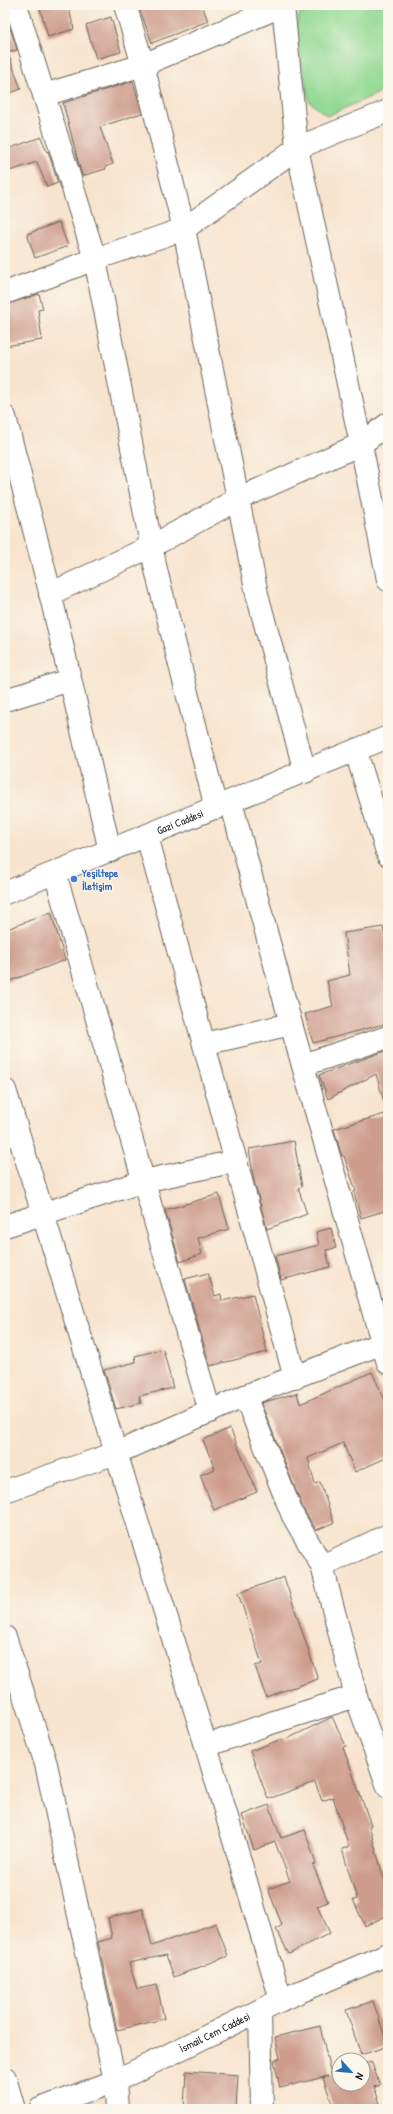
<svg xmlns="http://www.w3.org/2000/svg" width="393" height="2114" font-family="'Patrick Hand',sans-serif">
<rect width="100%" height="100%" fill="#fbf7ec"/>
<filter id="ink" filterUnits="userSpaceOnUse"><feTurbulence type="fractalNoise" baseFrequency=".025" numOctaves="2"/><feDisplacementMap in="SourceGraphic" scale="8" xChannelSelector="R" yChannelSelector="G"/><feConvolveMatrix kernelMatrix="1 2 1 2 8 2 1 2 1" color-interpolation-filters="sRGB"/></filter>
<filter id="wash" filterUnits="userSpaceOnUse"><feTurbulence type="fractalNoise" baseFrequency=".012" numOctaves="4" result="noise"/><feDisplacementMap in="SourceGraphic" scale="16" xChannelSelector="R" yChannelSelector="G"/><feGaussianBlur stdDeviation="0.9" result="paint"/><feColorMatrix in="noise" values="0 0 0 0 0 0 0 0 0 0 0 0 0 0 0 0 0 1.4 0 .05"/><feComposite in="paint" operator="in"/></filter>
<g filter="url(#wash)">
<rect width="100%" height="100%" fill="#f7e4ce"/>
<path fill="#92d993" stroke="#577a58" d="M323,5h65v84l-61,27 -18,-15 -14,-71 5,-17z"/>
<g id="blocks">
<g fill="#cd9c8c">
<path d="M39,5h29l6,24 -26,8z"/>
<path d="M138,5h64l6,16 -56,22z"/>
<path d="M5,12l12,38 -9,3 13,36 -16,6z"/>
<path d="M111,17l10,35 -25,7 -10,-34z"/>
<path d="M133,81l9,32 -42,14 13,37 -8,3 1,2 -24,7 -19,-73z"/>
<path d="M41,137l6,15 1,-1 10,32 -11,4 -10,-25 -24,8 -8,1v-21z"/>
<path d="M59,222l9,24 -33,12 -8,-24z"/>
<path d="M39,294l4,15 -5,1 4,30 -37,6v-41z"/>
<path d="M51,912l14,48 -60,23v-53z"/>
<path d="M383,927l5,29v67l-75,20 -8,-29 28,-8 -6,-25 23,-6 -6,-42z"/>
<path d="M388,1050v51l-4,1 -8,-28 -48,25 -9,-24z"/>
<path d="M385,1114l3,10v86l-27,8 -7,-26 2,-1 -12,-35h-2l-8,-27z"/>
<path d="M294,1141l8,46 -4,1 9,26 -40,15 -13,-47 -5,-33z"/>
<path d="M219,1194l10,35 -31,9 4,16 -22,8 -15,-52z"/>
<path d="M331,1228l5,20 -10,2 4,17 -49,13 -6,-24 44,-11 -3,-13z"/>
<path d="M208,1273l7,23 6,-2 1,7 31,-7 14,58 -57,14 -25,-87z"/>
<path d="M163,1349l10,39 -34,8 2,7 -25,6 -12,-39 32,-8 -1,-6z"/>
<path d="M372,1372l16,35v50l-33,15 -12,-29 -35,15 7,26 5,-2 14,41 -18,7 -12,-19 -43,-108 36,-10 3,11z"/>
<path d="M230,1428l27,64 -43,18 -14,-35 15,-6 -12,-29z"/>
<path d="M284,1577l34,102 -52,18 -11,-31 7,-2 -24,-71z"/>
<path d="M332,1717l14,29 -3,1 28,78 -2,1 16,56 3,-1v34l-23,11 -12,-26 4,-1 -15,-50 7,-2 -16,-50 -11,4 -7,-19 -47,17 -18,-48 32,-12 1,2z"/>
<path d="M269,1805l12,33 24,-8 11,34 -3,1 15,37 -11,4 13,27 -41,21 -13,-25 6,-4 -14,-36 22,-8 -15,-39 -21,8 -12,-35z"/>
<path d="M143,1909l9,37 64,-23 12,33 -54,21 -8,-22 -37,8 8,26 20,-4 7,34 -47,11 -19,-88 14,-4 -4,-20z"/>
<path d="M373,2001l15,45 -27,9 -15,-45z"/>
<path d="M320,2026l11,49 8,-3v12h24v-20l8,-3 9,24 -6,2 8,22h-48l-11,-31 5,-2 -48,12 -6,-28 6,-2 -5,-21z"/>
<path d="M186,2071l52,4 -2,34h-52z"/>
</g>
</g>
</g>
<g filter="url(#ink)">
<use href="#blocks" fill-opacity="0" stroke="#69625a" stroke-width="1"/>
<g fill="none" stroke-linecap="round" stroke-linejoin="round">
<defs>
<g id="minor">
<path d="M16,5l79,254 61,311 60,238"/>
<path d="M125,5l18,60 41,164 73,365 48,178"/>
<path d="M283,5l14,143 64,296 27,136"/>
<path d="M44,95l99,-30 141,-60"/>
<path d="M5,293l90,-34 89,-30 113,-81 91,-37"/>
<path d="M5,417l44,171 61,263"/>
<path d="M50,594l102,-48 86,-47 123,-55 27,-20"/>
<path d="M5,700l65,-20"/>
<path d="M356,752l32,103"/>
<path d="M231,802l60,222 97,339"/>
<path d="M147,836l148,542"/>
<path d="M55,873l155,539"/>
<path id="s1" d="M5,893l383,-156"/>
<path d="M204,1044l87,-20"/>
<path d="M303,1065l85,-28"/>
<path d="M5,1090l201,656 75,254"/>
<path d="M5,1226l139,-45 92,-20"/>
<path d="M245,1396l48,120 29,50 34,130 32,91"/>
<path d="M5,1491l111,-38 129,-57 143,-55"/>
<path d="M322,1566l66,-31"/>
<path d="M5,1637l41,127 69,317 2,28"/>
<path d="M206,1746l65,-23 85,-27"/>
<path d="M260,2011l2,98"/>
<path d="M5,2078l9,31"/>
<path id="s2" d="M40,2109l75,-28 166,-81 107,-46"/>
</g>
</defs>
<use href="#minor" stroke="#69625a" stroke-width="24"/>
<use href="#minor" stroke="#fff" stroke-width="22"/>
</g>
</g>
<circle fill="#3f7fe0" stroke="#fbf7ec" stroke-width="1.5" cx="74" cy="879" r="4"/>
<g text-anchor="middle" stroke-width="3" stroke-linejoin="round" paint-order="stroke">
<g font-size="11" fill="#1c1c1c" stroke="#fbf7ec">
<text dy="4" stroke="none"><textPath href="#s1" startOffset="189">Gazi Caddesi</textPath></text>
<text dy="4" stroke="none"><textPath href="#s2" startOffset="191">İsmail Cem Caddesi</textPath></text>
</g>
<g font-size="11" font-weight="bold" fill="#366cbe" stroke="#fbf7ec" text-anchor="start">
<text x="82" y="877">Yeşiltepe<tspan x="82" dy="13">İletişim</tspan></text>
</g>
</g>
<rect width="393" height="2114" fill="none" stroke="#fbf7ec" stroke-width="20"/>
<g transform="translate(351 2072) rotate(117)"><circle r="19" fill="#fbf7ec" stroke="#a29f99"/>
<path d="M0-3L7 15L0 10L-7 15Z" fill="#1f6fb2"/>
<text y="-6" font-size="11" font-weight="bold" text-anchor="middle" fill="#1c1c1c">N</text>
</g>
</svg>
